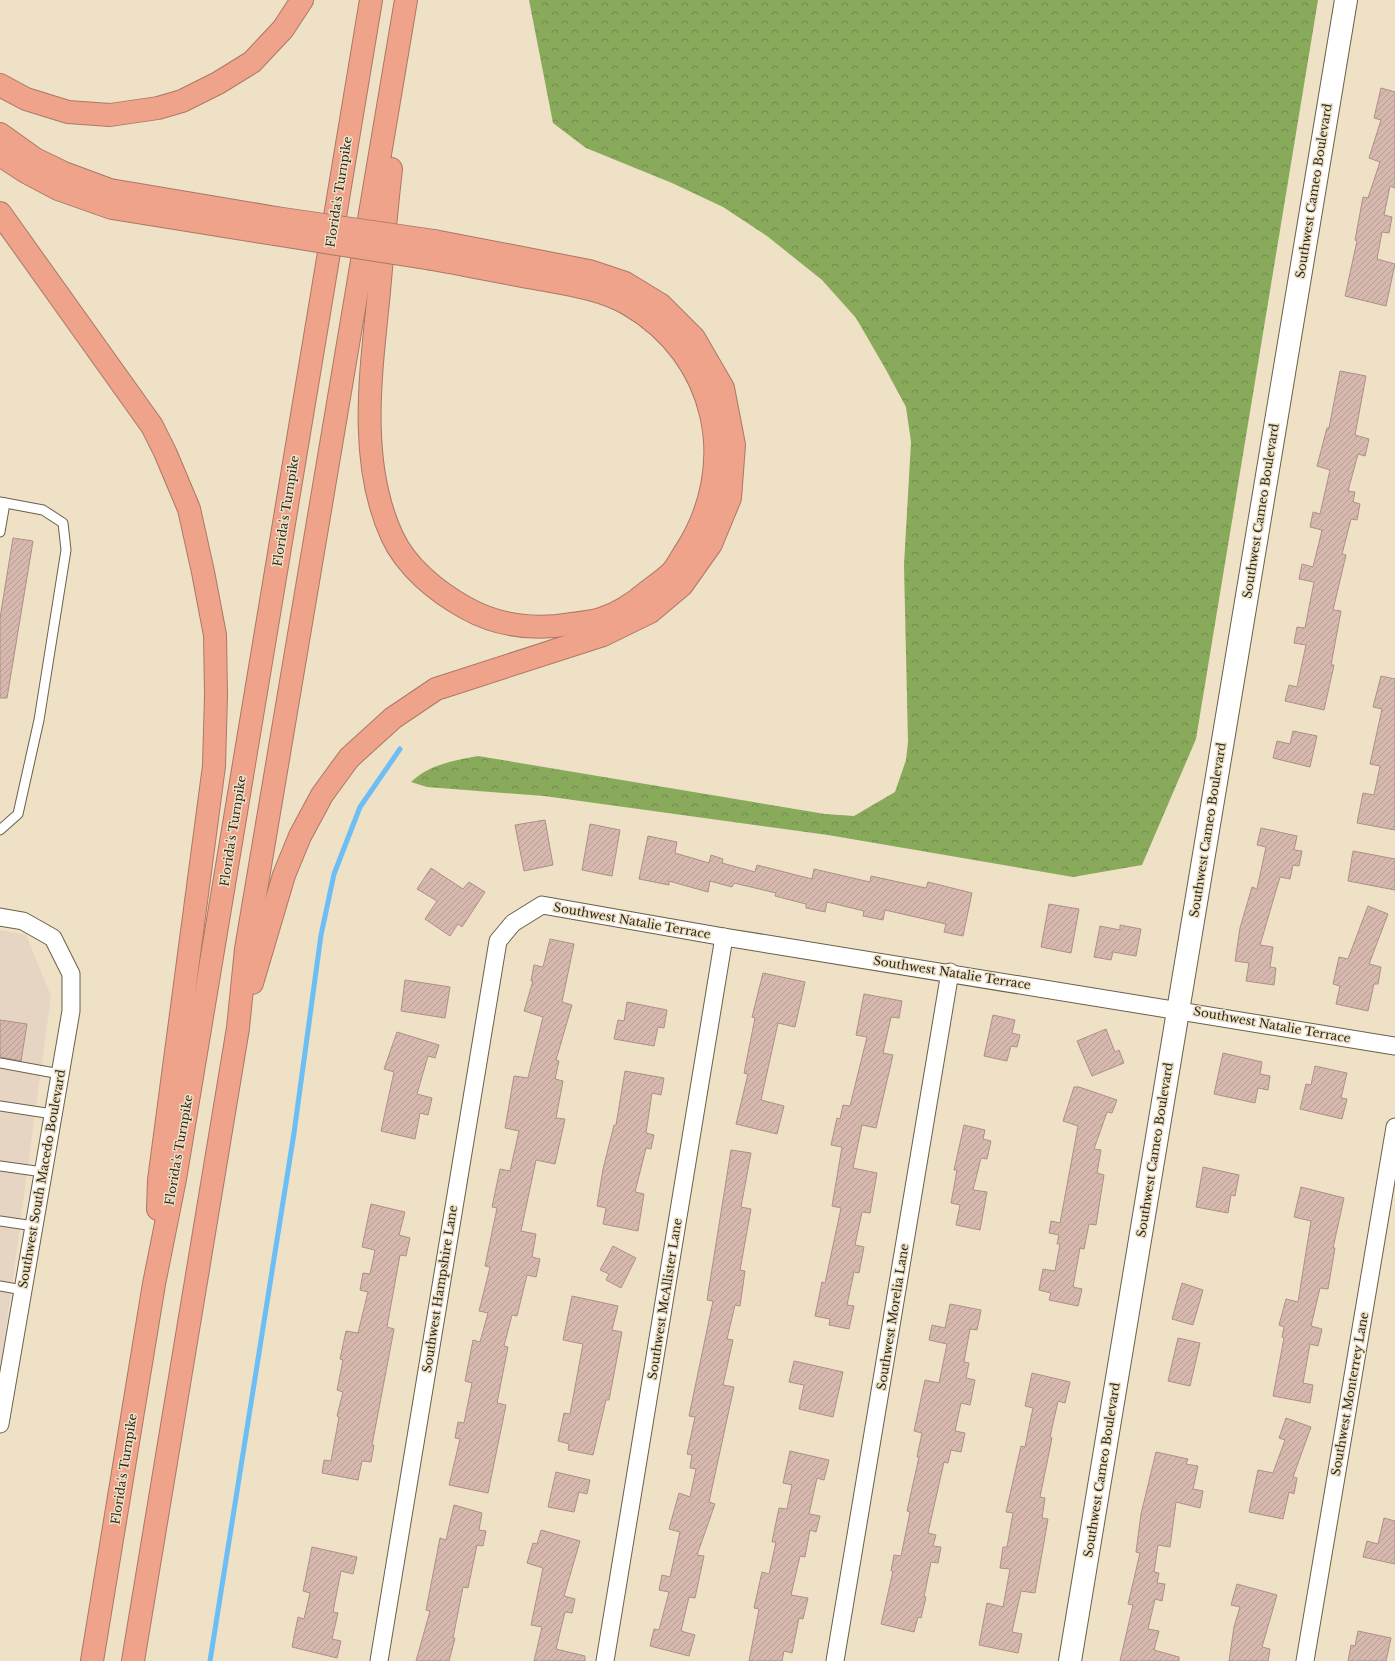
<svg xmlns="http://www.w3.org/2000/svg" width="1395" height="1661" font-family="'Libre Baskerville',serif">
<defs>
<pattern id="forest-crowns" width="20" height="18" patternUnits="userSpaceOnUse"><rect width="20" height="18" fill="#89aa5b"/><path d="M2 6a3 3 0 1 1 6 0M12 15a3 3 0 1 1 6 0" fill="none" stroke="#708a4b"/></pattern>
<pattern id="building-hatch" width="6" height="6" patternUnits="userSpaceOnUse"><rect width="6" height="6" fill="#d6b8ae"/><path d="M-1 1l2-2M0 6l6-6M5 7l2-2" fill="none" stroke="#b89e95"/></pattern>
</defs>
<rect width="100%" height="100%" fill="#eee1c6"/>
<path fill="#e7d5c4" d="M0,930l26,5 25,61 -51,377z"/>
<path fill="url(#forest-crowns)" d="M529,0h789l-122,739 -54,126 -69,12 -245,-42 -284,-39 -117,-9 -16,-5c19,-18 42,-21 67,-26l347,58 29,2 41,-24 11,-32 2,-18 -4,-177 7,-123 -5,-35 -21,-39 -29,-50 -34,-38 -55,-44 -44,-29 -51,-24 -86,-35 -33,-25z"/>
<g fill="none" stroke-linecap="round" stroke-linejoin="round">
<path stroke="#6cbef4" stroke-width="5" d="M210,1661l84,-528 27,-198 13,-61 26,-67 40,-58"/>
</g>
<g fill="url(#building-hatch)" stroke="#ad9087">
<path d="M1381,88l14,4v96l-5,-2 -6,29 8,2 -3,16 -7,-1 -5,27 18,5 -9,42 -41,-10 12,-55 -2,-1 8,-43 5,1 12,-36 -11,-4 12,-38 -7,-2z"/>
<path d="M1340,371l26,5 -11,59 14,4 -4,17 -7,-2 -10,37 7,1 -2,10 7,2 -3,16 -6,-1 -9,35 4,1 -13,55 8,1 -10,54h3l-10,45 -39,-9 4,-16 8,2 9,-42 -12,-2 3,-16 8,1 9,-46 -15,-3 3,-15 11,3 9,-37 -12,-3 3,-15 7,2 10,-44 -13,-4 10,-38h2z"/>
<path d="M13,538l20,3 -26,157h-7v-80z"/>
<path d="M1381,676l14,3v151l-38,-7 6,-30 11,2 6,-29 -10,-2 12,-55 -9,-2z"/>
<path d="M1293,731l24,5 -7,31 -37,-9 4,-17 13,3z"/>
<path d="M545,820l8,45 -29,6 -9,-46z"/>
<path d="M590,824l30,6 -8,46 -30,-6z"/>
<path d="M1261,828l36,8 -3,14 8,1 -3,15 -6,-1 -3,14 -10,-2 -20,68 13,2 -3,20 6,1 -2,17 -28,-4 3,-18 -14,-2 5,-33 12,-41 5,2 9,-42 -9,-2z"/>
<path d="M648,836l29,6 -2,11 34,10 2,-8 12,4 -1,4 33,9 2,-7 55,14 2,-10 56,13 1,-6 55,12 2,-6 44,11 -9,43 -19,-4 2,-8 -61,-14 -2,10 -20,-4 1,-5 -37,-9 -2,10 -19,-4v-4l-31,-8 1,-3 -42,-10 -2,4 -22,-6 -2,11 -39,-11v4l-30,-6z"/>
<path d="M1353,851l42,8v31l-47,-9z"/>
<path d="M431,868l32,21 6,-7 16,10 -23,35 -4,-3 -8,12 -25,-17 12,-18 -20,-12z"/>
<path d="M1049,904l30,5 -8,44 -30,-6z"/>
<path d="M1368,906l20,8 -19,50 12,3 -3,17h-4l-6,27 -32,-7 4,-18 -7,-2 6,-27 9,2z"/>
<path d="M1120,925l21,4 -5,27 -23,-4 -2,8 -17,-3 6,-31 20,4z"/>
<path d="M550,939l24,5 -12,58 10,3 -16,55 3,1 -4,18 8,2 -7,37 9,1 -10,45 -19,-4 -15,71 15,3 -4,23 8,2 -4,18 -9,-2 -10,41 -5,-1 -8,31 4,1 -11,56 9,2 -18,88 -39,-8 11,-46 -5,-1 3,-16 6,1 8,-40 -7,-2 8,-41 7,2 8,-29 -9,-2 11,-44 -5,-1 12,-58 -5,-1 8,-38 10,2 9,-40 -14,-3 9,-52 14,2 15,-61 -19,-6 9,-30h-2l3,-16 9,2z"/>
<path d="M763,973l42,9 -10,45 -17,-4 -17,77 23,6 -7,28 -41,-10 12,-50 -4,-1 11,-55 -3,-1z"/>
<path d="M405,980l45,7 -5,31 -44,-7z"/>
<path d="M864,994l38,7 -3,17 -8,-1 -8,36 10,2 -17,73 -14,-3 -9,43 24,5 -7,40 -8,-1 -7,33 9,2 -5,26 -5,-1 -7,33 7,1 -5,23 -20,-4 1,-6 -15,-3 7,-34 3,1 16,-75 -9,-2 10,-59 -11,-2 6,-27 3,1 3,-14 7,1 17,-69 -11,-2z"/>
<path d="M627,1002l40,8 -3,18 -6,-1 -4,19 -40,-7 4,-19 6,1z"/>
<path d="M993,1015l22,5 -3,13 8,2 -3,12 -6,-1 -4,15 -23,-5z"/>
<path d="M0,1020l27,4 -6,37 -21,-4z"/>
<path d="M1106,1029l9,23 4,-2 5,13 -32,13 -15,-35z"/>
<path d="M397,1032l42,13 -4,13 -7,-2 -11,38 15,4 -4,17 -8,-2 -5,26 -34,-8 13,-59 -10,-3z"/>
<path d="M1223,1053l39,9 -2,12 10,2 -2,14 -10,-2 -3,15 -41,-9z"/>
<path d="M1315,1066l32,7 -6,25 6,1 -5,20 -42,-10 6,-25 5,1z"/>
<path d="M625,1071l39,7 -3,17 -9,-2 -6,40 8,2 -3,14 -5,-1 -11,44 9,2 -6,37 -35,-7 3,-16 -9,-2 6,-37 11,-44h2z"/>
<path d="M1074,1087h5l38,13 -5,13 -5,-1 -13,37 7,1 -4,23 7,2 -8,50 -7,-1 -5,25 -4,-1 -7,39 9,2 -4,17 -29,-6 2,-7 -12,-3 4,-21 12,2 5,-27h-3l2,-9 -10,-2 2,-12 9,2 18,-97 -15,-5z"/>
<path d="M964,1125l21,5 -2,9 8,2 -4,18 -6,-1 -8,32 14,2 -7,38 -24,-5 4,-20 -9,-2 6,-33h-3z"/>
<path d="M731,1150l20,3 -10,54 10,2 -11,61 5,1 -5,35 -5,-1 -8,34 6,1 -10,45 11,2 -25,115 6,2 -18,51 7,1 -9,42 -6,-1 -8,34 14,4 -6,21 -39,-10 4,-17 5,1 10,-38 -10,-2 3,-15 8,2 10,-45 -11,-3 10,-36 11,4 6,-28 -6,-1 2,-13 -5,-1 8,-37 -6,-1 24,-115 -6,-1z"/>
<path d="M1203,1167l36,8 -4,21 -4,-1 -3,18 -32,-6z"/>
<path d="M1301,1187l43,11 -11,50h2l-7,41 -8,-1 -9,38 11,3 -4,17 -8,-2 -7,39 10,2 -3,18 -37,-7 11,-58 -2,-1 2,-10 -5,-2 7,-26 12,3 13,-81 -17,-4z"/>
<path d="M371,1204l34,8 -6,23 11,3 -4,18 -6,-1 -13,72 7,2 -22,116h2l-3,17 -9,-1 -4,19 -36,-7 2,-13 7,1 8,-44 -2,-1 6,-24 -6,-2 6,-30 -3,-1 6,-28 12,2 10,-41 -8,-2 3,-17 7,1 5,-24 -13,-3z"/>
<path d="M613,1246l23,12 -15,30 -15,-8 3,-6 -9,-4z"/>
<path d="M1182,1283l21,7 -10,35 -21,-6z"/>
<path d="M572,1296l46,10 -6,24 10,2 -13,68h-3l-13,55 -25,-5 1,-6 -11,-3 6,-28 6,1 13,-70 -20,-4z"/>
<path d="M950,1304l31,6 -4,20 -7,-1 -6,33 5,1 -3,15 9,2 -5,25 -9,-2 -6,28 10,2 -4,19 -10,-2 -3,13 -4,-1 -16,71 8,2 -3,11 8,1 -3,16 -7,-1 -7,35h2l-5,21 -3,-1 -4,15 -33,-8 12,-53h-2l3,-16 7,1 9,-44 -3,-1 12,-54h-2l5,-24 -8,-2 11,-51 14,3 8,-39 -18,-4 3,-15 13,3z"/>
<path d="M1178,1338l22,5 -10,43 -22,-5z"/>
<path d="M794,1361l49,11 -10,45 -34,-8 5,-24 -15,-3z"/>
<path d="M1032,1373l38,9 -5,21 -7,-2 -8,36 2,1 -12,59 5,1 -3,20 6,1 -13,74 -14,-2 -9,41 10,2 -4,19 -39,-8 8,-42 16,4 7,-38 -10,-1 3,-21h4l6,-34 -7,-1 15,-66 4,1 6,-30 2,-9 -8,-2z"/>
<path d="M1286,1418l25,9 -18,50 4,1 -3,16 -5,-2 -6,27 -34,-7 9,-42 15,3 12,-33 -6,-2z"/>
<path d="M790,1451l39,9 -5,20 -7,-2 -8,36 11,2 -4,16 -6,-2 -5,27 -5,-1 -9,39 17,3 -5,21 -4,-1 -7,35 -8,-2 -2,10h-33l10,-52 -5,-1 8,-36 7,2 7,-32h-4l7,-34 8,1 5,-24 -9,-2z"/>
<path d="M1156,1452l32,7 -2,5 12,2 -5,23 10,2 -3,17 -24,-6 -6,45 -12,-2 -4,27 5,1 -2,10 8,1 -3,17 -7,-2 -7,30 11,2 -5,19 25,7v4h-59l13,-56 -5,-1 12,-51 -4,-1 5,-38z"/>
<path d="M556,1472l34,8 -3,14 -8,-2 -5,20 -26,-5z"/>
<path d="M454,1505l28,8 -3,17 7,1 -3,15 -6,-1 -9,43 -5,-1 -10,51h2l-6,23h-33l14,-50 -4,-1 14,-72 6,2z"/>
<path d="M1384,1518l11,3v43l-32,-7 4,-16 11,3z"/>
<path d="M541,1530l39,11 -16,55 11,3 -3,14 -7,-1 -9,37 29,7v5h-51l8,-34 -11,-2 12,-57 -16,-5 6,-20 4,1z"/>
<path d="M312,1547l45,10 -4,17 -12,-3 -8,41 5,1 -6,26 9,2 -4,17 -45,-11 6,-30 6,2 6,-26 -7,-2z"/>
<path d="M1237,1584l40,11 -15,52 8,2 -2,12h-39l5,-34 6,-20 -9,-2z"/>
<path d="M1358,1631l33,7 -5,23h-38l3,-16 4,1z"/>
</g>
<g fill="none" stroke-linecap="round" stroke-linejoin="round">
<defs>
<g id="service">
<path d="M0,502l43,8 20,13 3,27 -27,170 -21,94 -18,16"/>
<path d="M0,532l5,-29"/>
<path d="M0,1063l60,11"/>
<path d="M0,1106l53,8"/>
<path d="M0,1166l43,6"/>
<path d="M0,1221l34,5"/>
<path d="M0,1286l23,4"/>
</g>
<g id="minor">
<path d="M0,917l23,4 30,17 18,36v37l-71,413"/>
<path d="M379,1661l119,-720 15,-18 29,-18 182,32 671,109"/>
<path d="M605,1661l119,-724"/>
<path d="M835,1661l115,-689"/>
<path d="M1305,1661l90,-534"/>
</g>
<path id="tertiary" d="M1070,1661l276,-1661"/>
<g id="motorway">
<path d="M0,85l26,14 42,13 42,3 48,-7 24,-7 36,-18 34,-21 31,-33 19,-29"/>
<path d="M0,134l35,25 29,14 46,17 166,28"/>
<path d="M0,155l26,17 32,17 54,19 162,26"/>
<path d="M391,169c-5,44 -9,89 -13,133 -8,77 -19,162 14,234 14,31 45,56 74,72 32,18 69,22 105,16 10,-1 21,-2 30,-5 18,-6 33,-16 47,-28 8,-6 17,-12 24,-19 5,-6 9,-14 13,-20 56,-86 33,-196 -57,-248 -28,-16 -62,-20 -94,-26 -34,-6 -68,-13 -102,-19"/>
<path d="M0,213l152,213 13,26 24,57 14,63 12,63 1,60 -2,71 -55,414 -1,29"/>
<path d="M252,983l32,-108 16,-39 22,-41 27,-37 44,-40 43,-29 167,-54 47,-23 32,-27 29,-41 19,-46 4,-53 -11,-57 -29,-50 -33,-33 -36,-22 -36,-12 -155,-30"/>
<path d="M92,1661l62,-377 21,-105 196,-1179"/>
<path d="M133,1661l105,-633 8,-79 160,-949"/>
</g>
</defs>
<use href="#service" stroke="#6b5f48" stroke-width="11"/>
<use href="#minor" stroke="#6b5f48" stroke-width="19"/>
<use href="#tertiary" stroke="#6b5f48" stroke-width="24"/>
<use href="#motorway" stroke="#ab7865" stroke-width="24"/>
<use href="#service" stroke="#fff" stroke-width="9"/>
<use href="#minor" stroke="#fff" stroke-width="17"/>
<use href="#tertiary" stroke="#fff" stroke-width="22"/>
<use href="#motorway" stroke="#efa38b" stroke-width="22"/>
<defs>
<g id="motorway-bridge">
<path d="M276,218l158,23"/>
<path d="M274,234l158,25"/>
</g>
</defs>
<use href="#motorway-bridge" stroke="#ab7865" stroke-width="24" stroke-linecap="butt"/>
<use href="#motorway-bridge" stroke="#efa38b" stroke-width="22"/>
</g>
<g text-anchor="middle" stroke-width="3" stroke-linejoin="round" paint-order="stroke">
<g font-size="12" fill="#2e291f" stroke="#eee1c6">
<text transform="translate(1314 191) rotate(-81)" y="4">Southwest Cameo Boulevard</text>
<text transform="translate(339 192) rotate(-81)" y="4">Florida's Turnpike</text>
<text transform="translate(286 511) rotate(-81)" y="4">Florida's Turnpike</text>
<text transform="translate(1261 511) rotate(-81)" y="4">Southwest Cameo Boulevard</text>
<text transform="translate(1208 830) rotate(-81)" y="4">Southwest Cameo Boulevard</text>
<text transform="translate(233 831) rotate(-81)" y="4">Florida's Turnpike</text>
<text transform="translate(632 921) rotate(10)" y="4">Southwest Natalie Terrace</text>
<text transform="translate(952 973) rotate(9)" y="4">Southwest Natalie Terrace</text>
<text transform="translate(1272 1025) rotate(10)" y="4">Southwest Natalie Terrace</text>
<text transform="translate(179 1150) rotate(-80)" y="4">Florida's Turnpike</text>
<text transform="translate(1155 1150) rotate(-81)" y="4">Southwest Cameo Boulevard</text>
<text transform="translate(42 1179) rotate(-80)" y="4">Southwest South Macedo Boulevard</text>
<text transform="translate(440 1289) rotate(-81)" y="4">Southwest Hampshire Lane</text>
<text transform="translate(665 1299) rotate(-81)" y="4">Southwest McAllister Lane</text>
<text transform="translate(893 1317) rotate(-81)" y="4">Southwest Morelia Lane</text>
<text transform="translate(1350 1394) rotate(-80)" y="4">Southwest Monterrey Lane</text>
<text transform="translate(124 1469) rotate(-81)" y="4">Florida's Turnpike</text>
<text transform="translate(1102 1470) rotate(-81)" y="4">Southwest Cameo Boulevard</text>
</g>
</g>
</svg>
